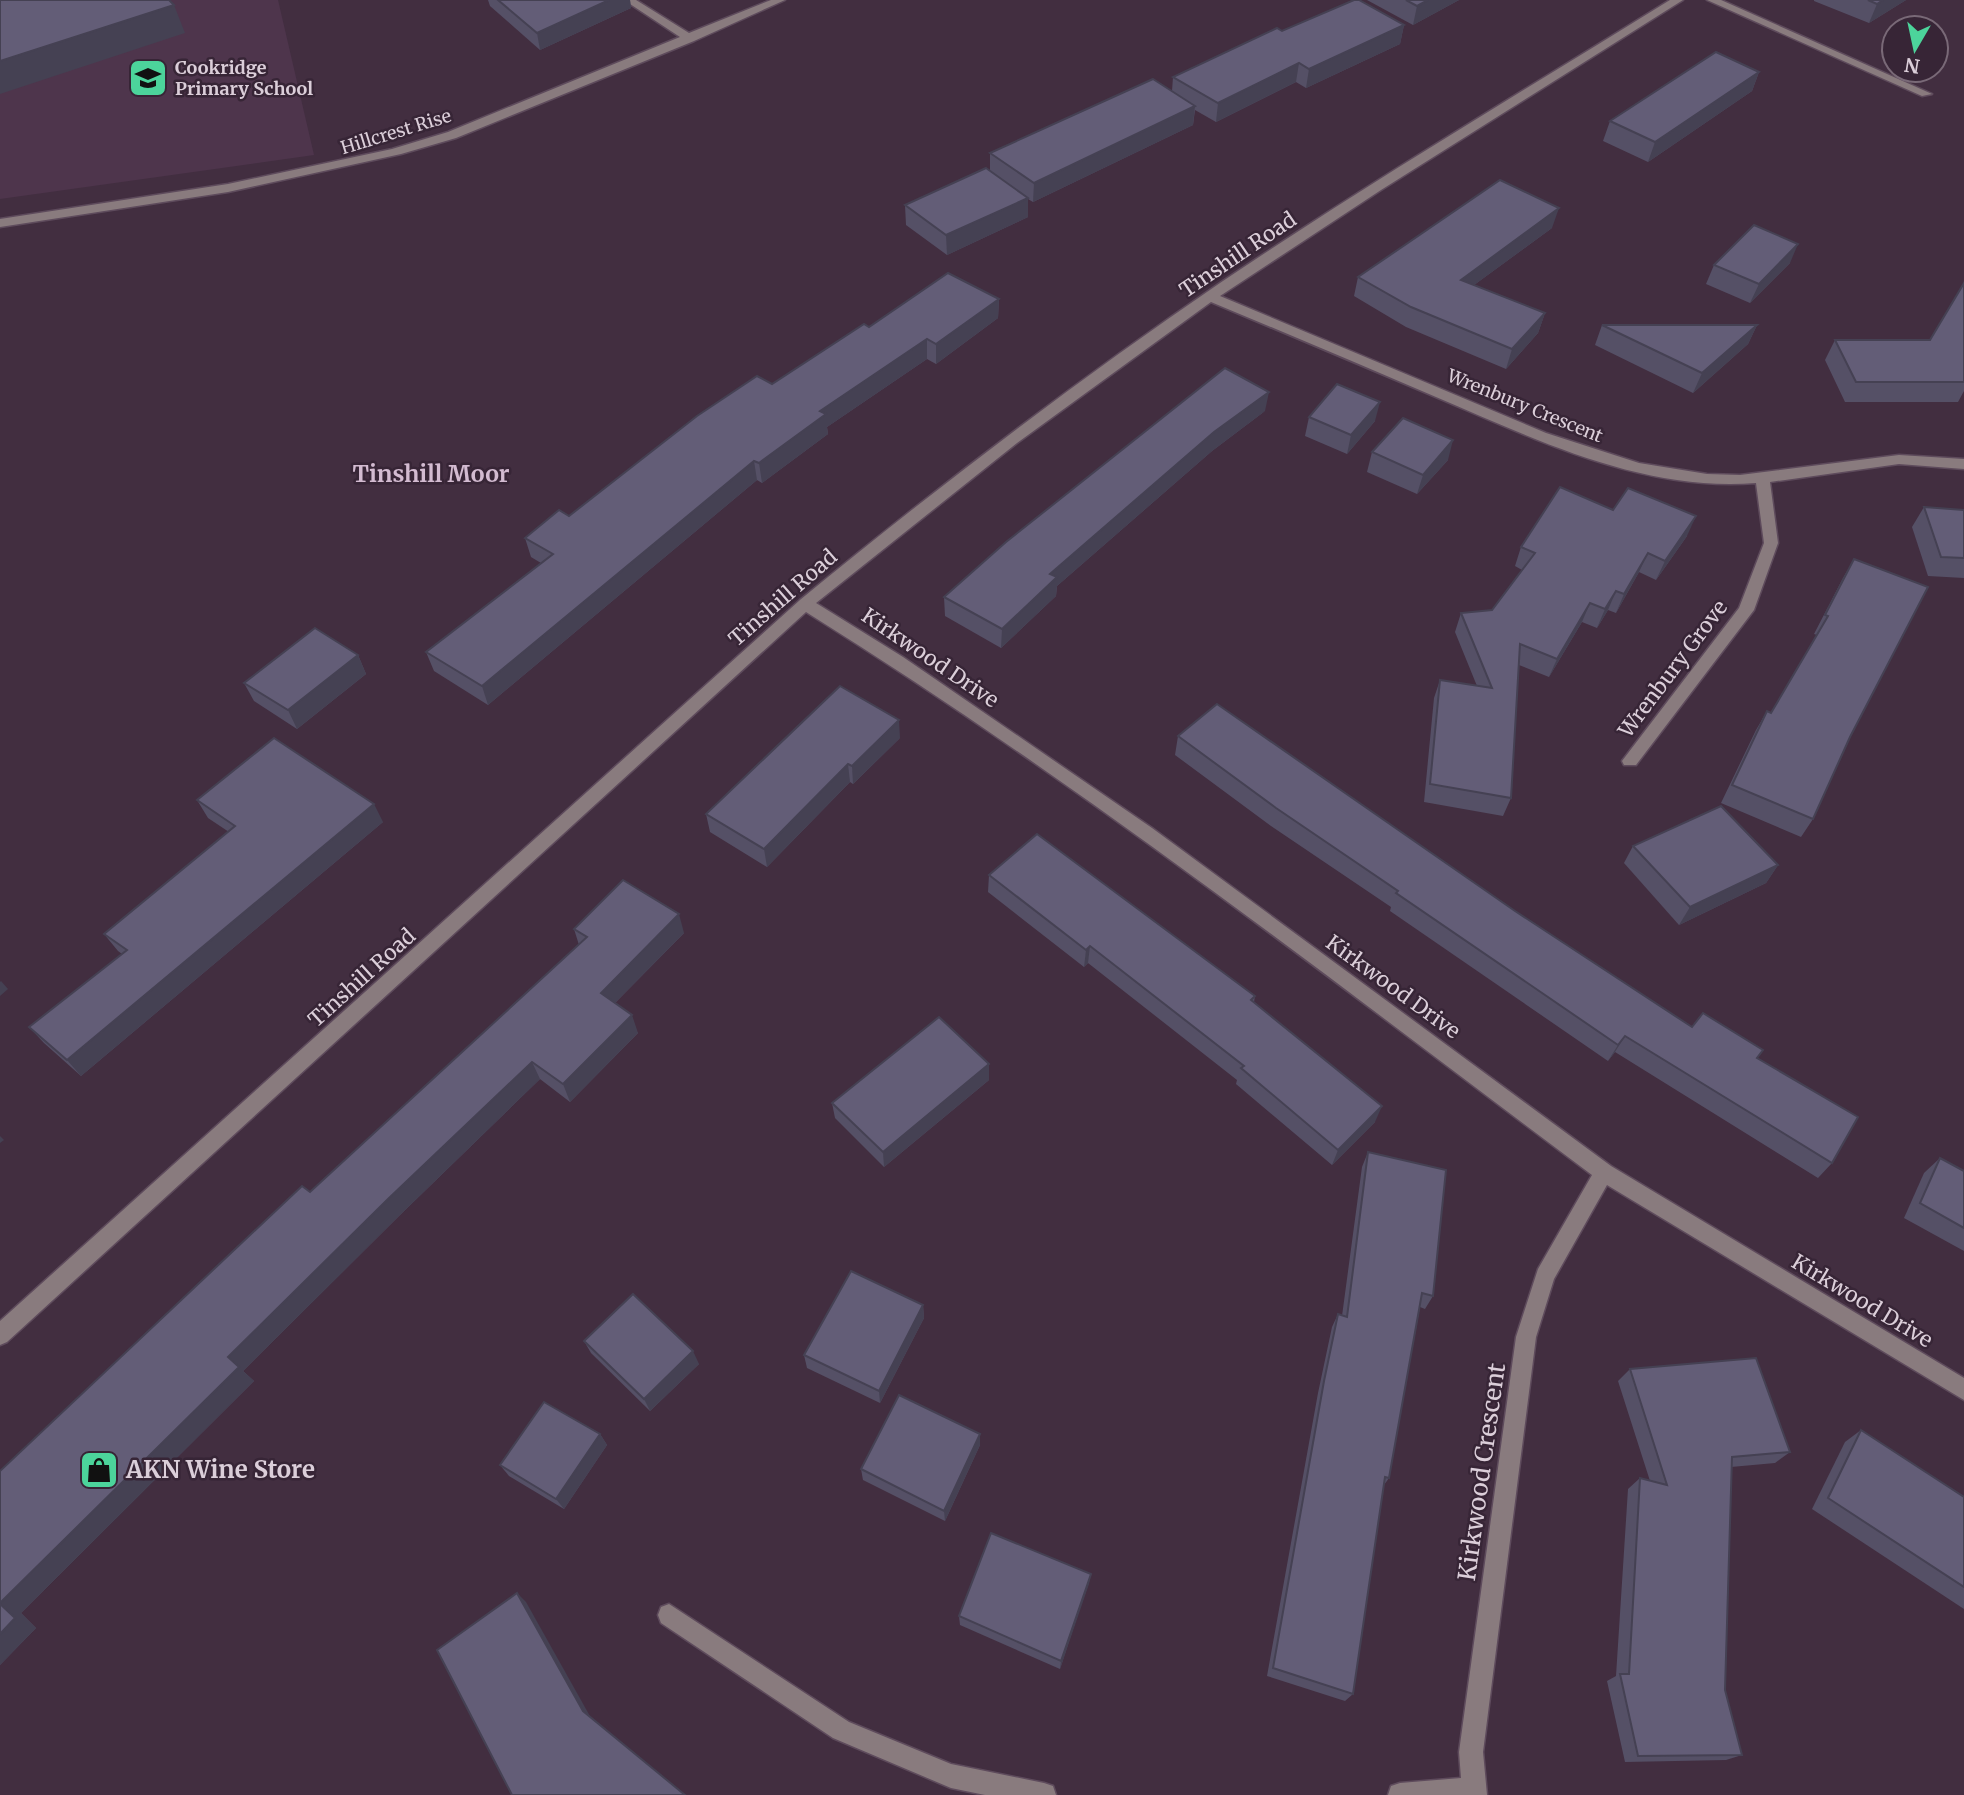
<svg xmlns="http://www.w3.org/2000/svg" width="1964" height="1795" font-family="Merriweather,serif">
<rect width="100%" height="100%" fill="#422e40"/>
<path fill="#4e354c" d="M0,0h278l36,155 -314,44z"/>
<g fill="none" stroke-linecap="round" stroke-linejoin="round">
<defs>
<g id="minor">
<path d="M624,0h12l53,33 82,-33h14l-91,41 -238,97 -55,16 -173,38 -228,35v-8l228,-35 164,-35 56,-17 232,-95z"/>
<path d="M1670,0h13l-302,190 -161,106 326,137 93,30 68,11 33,1 159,-20 65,4v10l-65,-5 -129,18 8,61 -24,67 -118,155h-12l-2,-4 117,-153 25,-65 -8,-60c-113,9 -219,-43 -320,-86 -75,-32 -150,-64 -225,-95l-194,141 -201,160 87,54 249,171 459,338 353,212v22l-357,-215 -53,94 -18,58 -53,415 4,43h-99l3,-9 9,-3 61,-5 -2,-26 57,-415 22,-68 54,-94c-258,-193 -513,-393 -786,-563l-799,730 -7,3v-24l800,-721c135,-111 275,-218 420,-317 147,-99 300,-190 450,-283z"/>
<path d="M1707,0h14l211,94 -10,2z"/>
<path d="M669,1604l180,118 102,42 93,19 9,3 3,9h-71l-34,-7 -118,-50 -172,-115 -3,-8 3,-8z"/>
</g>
</defs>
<use href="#minor" stroke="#5e4b5c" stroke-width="3"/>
<use href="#minor" fill="#897b7e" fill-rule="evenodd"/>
</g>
<g fill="#555066">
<path d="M488,0h142l1,8 -91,42 -50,-44z"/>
<path d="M1367,0h92l-46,25z"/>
<path d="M1814,0h92l-37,23 -55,-22z"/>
<path d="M1404,25l-4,19 -94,44 -10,-6 -80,40 -21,-12 -2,15 -160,77 -5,-3v18l-81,38 -41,-30 -1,-20 85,-34v-18l182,-62 1,-14 109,-46z"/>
<path d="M1759,72l-7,19 -104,71 -45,-21 7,-20z"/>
<path d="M1552,228l-78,57 71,28 -7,20 -32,36 -100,-42 -52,-31 4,-19z"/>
<path d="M1790,263l-40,40 -44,-19 8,-19z"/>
<path d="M1964,283v108l-6,11h-113l-20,-42 10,-20h95z"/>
<path d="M999,299l-1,19 -62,46 -9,-5 -100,68 1,7 -66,49 -5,-3 -269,225 -54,-34 -8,-19 115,-89 -10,-6 -6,-19 44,-22 203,-132 97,-57z"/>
<path d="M1602,325h155l-9,19 -55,49 -98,-48z"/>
<path d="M1265,411l-53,40 -155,135 -1,10 -55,52 -56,-32 -1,-19z"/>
<path d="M1309,417l66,4 -28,33 -42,-18z"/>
<path d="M1372,452l76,8 -31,34 -50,-22z"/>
<path d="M1924,507l40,3v68l-36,-2 -16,-49z"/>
<path d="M1613,510l74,26 -31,44 -17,-8 -23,41 -8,-3 -11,18 -15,-6 -33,55 -30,-12 -8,133 -8,18 -79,-14 10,-104 6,-18 37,6 -22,-54 6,-19 31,-3 30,-40 -7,-4 6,-19z"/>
<path d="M1854,559l-4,178 -37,82 -12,18 -80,-34 35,-73 11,-19 4,2 46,-78 -3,-1 29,-56z"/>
<path d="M358,655l8,19 -69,55 -43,-28 -10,-18z"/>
<path d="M1178,736l337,175 177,116 65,31 75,105 -14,15 -203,-126 -7,9 -218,-150 1,-4 -120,-81 -96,-71z"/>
<path d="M900,738l-47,46 -3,-2 -83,85 -57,-35 -4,-18z"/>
<path d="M197,800l186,22 -302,254 -37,-33 -15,-16 93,-73 -4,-3 -14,-17 125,-102 -21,-14z"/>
<path d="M1633,846l145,19 -12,18 -87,42 -55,-62z"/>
<path d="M989,875l266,121 -1,6 121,120 -43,43 -96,-81 1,-4 -149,-117 -4,4 -96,-75z"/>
<path d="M574,929l110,4 -69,70 23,30 -68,69 -30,-23 -140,136 -157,156 11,10 -233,232 15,15 -36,37v-194l310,-279 269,-247z"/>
<path d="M989,1080l-105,87 -49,-49 -3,-15z"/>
<path d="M1368,1152l65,144 -8,13 -5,-2 -31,171 -5,7 -31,209 -8,7 -78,-25 51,-283 14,-66 6,-13 4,2 20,-149z"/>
<path d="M1940,1158l24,13v80l-60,-33 20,-45z"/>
<path d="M923,1305l1,13 -44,85 -73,-35 -3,-13z"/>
<path d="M584,1341l115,23 -49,47 -59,-58z"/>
<path d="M1630,1369l160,83 -15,11 -44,4 -6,223 17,65 -16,5 -101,2 -18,-81 9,-5 12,-187 12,-11 10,3 -32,-100z"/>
<path d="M1861,1430l103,67v112l-152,-100 33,-67z"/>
<path d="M600,1434l7,11 -43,64 -55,-33 -9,-11z"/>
<path d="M980,1445l-35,76 -82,-41 -2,-11z"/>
<path d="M1091,1574l-31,95 -100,-44 -1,-9z"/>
</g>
<g fill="#454153">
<path d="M609,0h21l1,8 -91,42 -3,-17z"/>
<path d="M1428,0h31l-46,25 4,-19z"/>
<path d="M1883,0h23l-37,23 8,-19z"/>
<path d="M174,5l11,28 -185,61v-33z"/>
<path d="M1404,25l-4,19 -94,44 3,-19z"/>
<path d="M1299,63l-3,19 -80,40 2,-19z"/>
<path d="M1759,72l-7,19 -104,71 7,-20z"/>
<path d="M1195,106l-2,19 -160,77 1,-19z"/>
<path d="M1028,198v19l-81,38 -1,-20z"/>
<path d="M1559,208l-7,20 -97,71 6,-19z"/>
<path d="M1798,244l-8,19 -40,40 9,-19z"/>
<path d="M999,299l-1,19 -62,46v-20z"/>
<path d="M1545,313l-7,20 -32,36 6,-20z"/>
<path d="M1757,325l-9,19 -55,49 9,-20z"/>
<path d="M927,339v20l-100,68 1,7 -66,49 -3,-20 61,-52z"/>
<path d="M1269,392l-4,19 -53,40 -155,135 -1,10 -55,52 1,-19 48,-55 164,-142z"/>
<path d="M1380,402l-5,19 -28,33 4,-19z"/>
<path d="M1453,440l-5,20 -31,34 6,-19z"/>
<path d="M754,461l3,19 -269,225 -6,-19z"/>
<path d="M1696,516l-9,20 -31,44 9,-19z"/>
<path d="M1648,553l-9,19 -23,41 8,-19z"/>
<path d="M1616,591l-8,19 -11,18 8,-19z"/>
<path d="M1590,603l-8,19 -33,55 8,-18z"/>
<path d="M358,655l8,19 -69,55 -9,-19z"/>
<path d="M899,720l1,18 -47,46 -1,-18z"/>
<path d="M848,764l2,18 -83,85 -3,-18z"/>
<path d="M374,804l9,18 -302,254 -14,-16z"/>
<path d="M1778,865l-12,18 -87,42 11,-18z"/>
<path d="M679,914l5,19 -77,78 -6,-18z"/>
<path d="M1090,946l-2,17 -4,4 2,-17z"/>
<path d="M1,981l7,8 -8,7v-14z"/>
<path d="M632,1015l6,18 -68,69 -7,-18z"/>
<path d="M1625,1036l-10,16 -7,9 10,-16z"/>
<path d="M532,1062l8,17 -140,136 -157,156 11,10 -233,232 15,15 -36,37v-62l228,-246 160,-158z"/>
<path d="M989,1064v16l-105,87 -1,-15z"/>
<path d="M1382,1106l-7,16 -43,43 6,-15z"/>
<path d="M0,1136l4,4 -4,3z"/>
<path d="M923,1305l1,13 -44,85 -1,-12z"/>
<path d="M693,1351l6,13 -49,47 -6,-12z"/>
<path d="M600,1434l7,11 -43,64 -8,-10z"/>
<path d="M980,1434v11l-35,76 -1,-10z"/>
<path d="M1091,1574l-2,10 -29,85 1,-8z"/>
<path d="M517,1593l9,9 65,116 -8,-7z"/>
</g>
<g fill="#635d77" stroke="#454153" stroke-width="2">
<path d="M0,0h169l5,5 -174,56z"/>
<path d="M498,0h111l-72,33z"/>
<path d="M1354,0h5l45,25 -95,44 -10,-6 -81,40 -45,-26 104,-49 5,3z"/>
<path d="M1406,0h22l-11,6z"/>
<path d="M1868,0h15l-6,4z"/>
<path d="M1716,52l43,20 -104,70 -45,-21z"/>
<path d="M1153,79l42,27 -161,77 -44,-30z"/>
<path d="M986,168l42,30 -82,37 -41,-30z"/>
<path d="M1500,180l59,28 -98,72 84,33 -33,36 -101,-42 -53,-30z"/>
<path d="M1754,225l44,19 -39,40 -45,-19z"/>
<path d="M948,273l51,26 -63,45 -9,-5 -107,72 6,3 -67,49 -5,-2 -272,225 -56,-34 127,-98 -28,-16 34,-28 10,6 128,-100 60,-40 15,8 92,-60 5,3z"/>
<path d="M1964,283v99h-108l-21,-42h95z"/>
<path d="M1602,325h155l-55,48z"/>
<path d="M1225,368l44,24 -55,40 -164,142 7,3 -55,52 -58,-32 62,-55z"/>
<path d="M1337,384l43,18 -29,33 -42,-18z"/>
<path d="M1403,418l50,22 -30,35 -51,-23z"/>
<path d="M1560,487l53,23 15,-22 68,28 -31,45 -17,-8 -24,41 -8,-3 -11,18 -15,-6 -33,56 -37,-15 -9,154 -81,-14 10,-104 52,8 -31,-75 31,-3 43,-57 -14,-6z"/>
<path d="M1924,507l40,3v48l-23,-1z"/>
<path d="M1854,559l74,28 -78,150 -37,82 -81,-34 35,-74 4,2 57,-97 -3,-1z"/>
<path d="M315,628l43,27 -70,55 -44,-27z"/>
<path d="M840,686l59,34 -47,46 -4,-2 -84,85 -58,-35z"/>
<path d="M1217,704l298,207 177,116 11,-14 60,37 -6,8 101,59 -26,46 -207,-127 -7,9 -222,-152 2,-2 -122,-83 -98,-72z"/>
<path d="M274,738l100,66 -307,256 -38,-33 98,-77 -23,-16 131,-108 -38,-26z"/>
<path d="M1721,806l57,59 -88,42 -57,-61z"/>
<path d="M1037,834l218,162 -4,4 131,106 -44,44 -97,-82 3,-2 -154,-120 -4,4 -97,-75z"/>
<path d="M623,880l56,34 -78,79 31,22 -69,69 -31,-22 -144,137 -160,158 11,10 -239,236v-132l302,-285 8,6 277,-255 -13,-8z"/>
<path d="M939,1017l50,47 -106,88 -51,-49z"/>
<path d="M1368,1152l78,18 -13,126 -11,-3 -33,185 -4,-1 -32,217 -80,-26 51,-287 14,-67 9,3z"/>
<path d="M1940,1158l24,13v57l-44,-25z"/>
<path d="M851,1271l72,34 -44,86 -75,-36z"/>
<path d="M633,1294l60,57 -49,48 -60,-58z"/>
<path d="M1756,1358l34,94 -58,5 -7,233 17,65 -104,1 -18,-82h9l11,-196 27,7 -37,-116z"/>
<path d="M899,1395l81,39 -36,77 -83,-42z"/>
<path d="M544,1402l56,32 -44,65 -56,-34z"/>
<path d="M1861,1430l103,67v90l-136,-89z"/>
<path d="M991,1533l100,41 -30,87 -102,-45z"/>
<path d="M517,1593l66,118 102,84h-173l-75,-145z"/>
<path d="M0,1604l15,14 -15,16z"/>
</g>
<defs>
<symbol id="school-square" viewBox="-11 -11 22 22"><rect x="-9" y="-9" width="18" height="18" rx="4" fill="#4cd49b" stroke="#372536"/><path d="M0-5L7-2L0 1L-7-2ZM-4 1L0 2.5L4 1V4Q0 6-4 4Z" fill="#111"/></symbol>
<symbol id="shop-square" viewBox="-11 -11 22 22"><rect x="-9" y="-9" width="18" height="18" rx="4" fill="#4cd49b" stroke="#372536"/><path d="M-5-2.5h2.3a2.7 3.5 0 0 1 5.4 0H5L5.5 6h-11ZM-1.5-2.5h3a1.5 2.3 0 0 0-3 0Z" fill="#111"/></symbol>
</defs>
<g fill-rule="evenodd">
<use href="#school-square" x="126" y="56" width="44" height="44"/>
<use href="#shop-square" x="77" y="1448" width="44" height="44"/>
</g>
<g text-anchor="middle" stroke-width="5" stroke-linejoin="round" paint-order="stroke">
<g font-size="18" font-weight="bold" fill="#dbced9" stroke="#372536" text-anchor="start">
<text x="175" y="74">Cookridge<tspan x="175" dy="21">Primary School</tspan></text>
</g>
<g font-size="18" fill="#dbced9" stroke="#372536">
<text transform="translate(396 132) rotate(-17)" y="6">Hillcrest Rise</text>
<text transform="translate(1525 406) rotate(22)" y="6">Wrenbury Crescent</text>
</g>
<g font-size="21" fill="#dbced9" stroke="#372536">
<text transform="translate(1238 255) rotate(-34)" y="7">Tinshill Road</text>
<text transform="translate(783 598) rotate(-41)" y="7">Tinshill Road</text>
<text transform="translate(930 658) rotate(34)" y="7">Kirkwood Drive</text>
<text transform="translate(1673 669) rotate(-53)" y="7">Wrenbury Grove</text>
<text transform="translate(362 978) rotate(-42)" y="7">Tinshill Road</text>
<text transform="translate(1393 987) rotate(36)" y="7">Kirkwood Drive</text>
<text transform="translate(1862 1301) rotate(31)" y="7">Kirkwood Drive</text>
</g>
<g font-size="23" font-weight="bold" fill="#d3bbd1" stroke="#372536">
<text x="431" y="482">Tinshill Moor</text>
</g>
<g font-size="24" font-weight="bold" fill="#dbced9" stroke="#372536" text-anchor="start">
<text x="126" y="1478">AKN Wine Store</text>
</g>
<g font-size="24" fill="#dbced9" stroke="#372536">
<text transform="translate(1482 1472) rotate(-82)" y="8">Kirkwood Crescent</text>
</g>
</g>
<g transform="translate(1915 49) rotate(189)"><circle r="33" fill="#372536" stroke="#796977" stroke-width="2"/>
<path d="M0-5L12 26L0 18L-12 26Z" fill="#4cd49b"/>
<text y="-10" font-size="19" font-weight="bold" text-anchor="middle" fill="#dbced9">N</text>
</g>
</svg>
